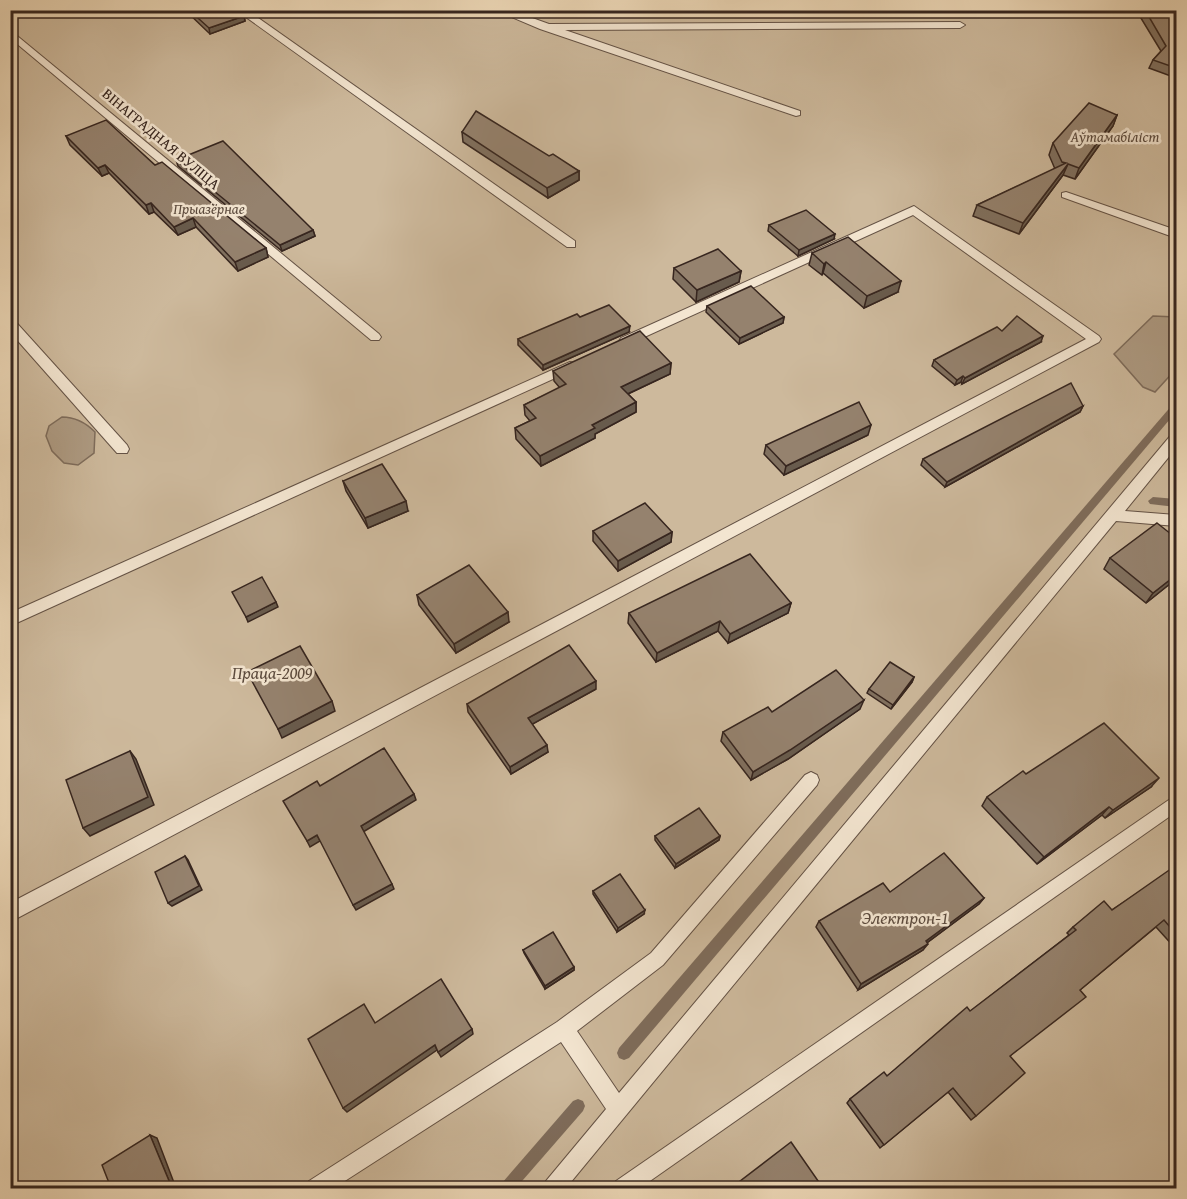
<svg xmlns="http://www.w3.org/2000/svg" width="1187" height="1199" font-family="'Gentium Book Plus',serif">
<rect width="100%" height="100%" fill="#ecd7b6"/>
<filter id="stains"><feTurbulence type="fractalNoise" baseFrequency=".00333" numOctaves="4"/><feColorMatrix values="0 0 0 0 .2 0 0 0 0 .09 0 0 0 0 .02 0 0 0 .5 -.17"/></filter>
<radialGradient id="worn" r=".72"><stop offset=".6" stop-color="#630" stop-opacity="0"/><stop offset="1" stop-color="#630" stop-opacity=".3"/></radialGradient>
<path fill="#cdb99c" stroke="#82705e" stroke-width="1.5" d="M10,11h1166v1177h-1165z"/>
<g fill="#ae9b83" stroke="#7e6c5b" stroke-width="1.5">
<path d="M1153,316l23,1v52l-21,23 -12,-5 -29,-33z"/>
<path d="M62,417c14,0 24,6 33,15l-1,21 -16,12 -14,-2 -12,-12 -6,-15 3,-10z"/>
</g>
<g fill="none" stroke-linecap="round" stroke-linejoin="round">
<g fill="#7e6c5b" fill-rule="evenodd">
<path d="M1176,403v9l-547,646 -5,2 -5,-2 -2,-5 2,-5 554,-644z"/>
<path d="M1153,497l23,2v8l-26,-3 -2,-3z"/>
<path d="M578,1099l5,2 2,5 -2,5 -67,77h-16l2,-5 71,-82z"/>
</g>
<defs>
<g id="lane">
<path d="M236,10h11l328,231v6h-8z"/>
<path d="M495,10h15l39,14 411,-2 5,3 -5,3 -395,2 235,81v4l-4,1 -256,-87z"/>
<path d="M10,30l369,304 2,3 -2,3h-8l-361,-302z"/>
<path d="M1066,192l110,38v8l-114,-41v-4z"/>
<path d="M914,206l185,130 2,3 -2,3 -1089,580v-19l1076,-564 -173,-124 -284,129h-8l-2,-3 2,-3z"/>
<path d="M10,319l4,1 113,125 2,4 -2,4h-10l-107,-121z"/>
<path d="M570,362l5,1 1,3 -1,3 -565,257v-13z"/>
<path d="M1176,434v14l-51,63 51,4v11l-60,-5 -550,667h-23l3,-7 60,-72 -45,-67 -227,146h-28l3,-7 248,-159 94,-69 154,-178 6,-3 6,3 2,5 -2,5 -154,180 -86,66 42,62 552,-658z"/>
<path d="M1176,795v17l-536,376h-27l3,-7z"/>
</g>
</defs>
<use href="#lane" stroke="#645245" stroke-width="2"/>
<use href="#lane" fill="#f3e5d0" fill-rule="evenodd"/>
</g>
<g fill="#80705f" stroke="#37261f" stroke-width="1.5">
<path d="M185,10h52l7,6 1,5 -35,13z"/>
<path d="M760,10h39v6l-39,-2z"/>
<path d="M1136,10h40v68l-27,-10 4,-8 8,-9z"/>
<path d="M1117,115l-4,11 -38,53 -12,-4 -44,59 -46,-18 4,-11 78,-36 -6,-14 4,-12z"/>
<path d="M462,132l87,24 30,15v9l-31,18 -85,-56z"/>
<path d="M66,136l89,29 111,83 2,9 -30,14 -42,-44 -18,8 -24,-23 -5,2 -40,-41 -7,3 -32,-31z"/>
<path d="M176,160l137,70 2,6 -33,15 -104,-85z"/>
<path d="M769,225l65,14 -36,17 -30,-25z"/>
<path d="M812,253l86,39 -34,16 -41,-35 -1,2 -13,-10z"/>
<path d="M674,268l67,3 -2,11 -43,20 -23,-23z"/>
<path d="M707,306l77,11 -1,6 -44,21 -33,-32z"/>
<path d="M580,317l49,15 -86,38 -25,-25v-6z"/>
<path d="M1002,331l39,11 -79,42 -1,-2 -6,3 -23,-19 2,-6z"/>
<path d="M671,363l-1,11 -42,20 8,8v10l-41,22v4l-54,28 -25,-27 -1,-11 15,-7 -5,-6 -1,-10 36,-17 -6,-7 -1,-10z"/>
<path d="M1083,406l-3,6 -135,75 -24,-22 2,-6z"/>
<path d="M868,435l-84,40 -20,-21 2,-9z"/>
<path d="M343,481l65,30 -40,17 -22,-37z"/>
<path d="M593,531l79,1 -1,10 -53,29 -25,-30z"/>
<path d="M1176,538v41l-30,24 -42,-34 6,-11z"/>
<path d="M417,595l92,27 -53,31 -37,-48z"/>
<path d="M791,603l-3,10 -60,30 -10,-12 -62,31 -28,-39 1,-10z"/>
<path d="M914,677l-2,5 -21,27 -24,-16 2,-4z"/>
<path d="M596,689l-64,35 16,28 -37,22 -43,-62 -1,-8z"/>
<path d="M860,709l-72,50 -37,21 -30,-39 2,-9z"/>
<path d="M1026,774l125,13 -46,31 -3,-3 -65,49 -55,-58 5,-9z"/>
<path d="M655,836h65l-1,4 -44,28 -20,-28z"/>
<path d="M1176,868v81l-20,-22 -76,63 -70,66 -34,60 -5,4 -23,-28 -68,56 -33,-45 3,-4 37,-23 182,-141 -2,-2 6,-6 39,-17z"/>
<path d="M593,891l51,23 -27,18 -24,-38z"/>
<path d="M890,892l94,6 -5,6 -52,39 -4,7 -65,40 -42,-63 3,-6z"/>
<path d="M523,950l51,17v3l-29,19 -21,-36z"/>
</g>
<g fill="#685b4d" stroke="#37261f" stroke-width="1.5">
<path d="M244,16l1,5 -35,13 -1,-6z"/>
<path d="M1117,115l-4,11 -38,53 4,-11z"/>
<path d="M1068,164l-5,11 -44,59 4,-11z"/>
<path d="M105,165l4,8 -7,3 -4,-8z"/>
<path d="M579,171v9l-31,18 -1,-10z"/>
<path d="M151,203l3,9 -5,2 -3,-9z"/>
<path d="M193,218l3,9 -18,8 -4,-8z"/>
<path d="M313,230l2,6 -33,15 -2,-6z"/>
<path d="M835,234l-1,5 -36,17 1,-6z"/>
<path d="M266,248l2,9 -30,14 -3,-9z"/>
<path d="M826,262l-3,11 -1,2 2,-11z"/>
<path d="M741,271l-2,11 -43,20 1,-12z"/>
<path d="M901,281l-3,11 -34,16 3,-12z"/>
<path d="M784,317l-1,6 -44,21 1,-6z"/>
<path d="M630,326l-1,6 -86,38v-5z"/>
<path d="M1043,336l-2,6 -79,42 3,-6z"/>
<path d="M671,363l-1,11 -49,23v-10z"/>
<path d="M963,376l-2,6 -6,3 2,-5z"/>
<path d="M636,402v10l-41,22v4l-54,28 -1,-10 52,-31z"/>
<path d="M1083,406l-3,6 -135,75 2,-5z"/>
<path d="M871,425l-3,10 -84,40 2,-9z"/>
<path d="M406,501l2,10 -40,17 -3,-10z"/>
<path d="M672,532l-1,10 -53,29v-10z"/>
<path d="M1176,575v4l-30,24 7,-10z"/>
<path d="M276,602l2,5 -30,15 -2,-5z"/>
<path d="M791,603l-3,10 -60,30 2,-9z"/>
<path d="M508,612l1,10 -53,31 -2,-9z"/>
<path d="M720,621l-2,10 -62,31 1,-9z"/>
<path d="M914,677l-2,5 -21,27 2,-4z"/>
<path d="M596,681v8l-67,37 -1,-8z"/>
<path d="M864,700l-4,9 -72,50 -37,21 2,-8z"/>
<path d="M332,701l3,10 -53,27 -4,-9z"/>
<path d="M547,745l1,7 -37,22 -1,-7z"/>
<path d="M130,751l6,8 18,46 -64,31 -7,-8z"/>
<path d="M1159,778l-8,9 -46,31 8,-8z"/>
<path d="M414,794l2,6 -53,32 -2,-6z"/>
<path d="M1109,807l-7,8 -65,49 7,-7z"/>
<path d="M317,835l3,6 -10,6 -3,-6z"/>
<path d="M720,836l-1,4 -44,28 1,-4z"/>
<path d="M185,856l3,4 14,30 -30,16 -4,-3z"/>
<path d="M392,884l2,5 -38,21 -3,-5z"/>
<path d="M984,898l-5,6 -58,43 5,-6z"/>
<path d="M645,910l-1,4 -27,18 1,-4z"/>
<path d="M928,944l-5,6 -65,40 3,-6z"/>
<path d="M574,967v3l-29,19v-3z"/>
<path d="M472,1029l1,5 -32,23 -3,-5z"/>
<path d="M435,1045l2,5 -90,62 -4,-4z"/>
<path d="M150,1135l7,3 19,50h-4z"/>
</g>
<g fill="#95826e" stroke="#37261f" stroke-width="1.5">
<path d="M189,10h48l7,6 -35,12z"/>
<path d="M1145,10h31v58l-23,-8 13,-14z"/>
<path d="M1089,103l28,12 -38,53 -11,-4 -45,59 -46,-18 89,-42 -4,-1 -9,-19z"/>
<path d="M476,111l73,45 4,-2 26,17 -32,17 -85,-56z"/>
<path d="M106,120l49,45 7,-3 104,86 -31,14 -42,-44 -19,9 -23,-24 -5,2 -41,-40 -7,3 -32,-32z"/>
<path d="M223,141l90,89 -33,15 -104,-85z"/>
<path d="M806,210l29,24 -36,16 -30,-25z"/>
<path d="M848,237l53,44 -34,15 -41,-34 -2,2 -12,-11z"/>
<path d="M718,249l23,22 -44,19 -23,-22z"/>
<path d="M751,286l33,31 -44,21 -33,-32z"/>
<path d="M609,305l21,21 -87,39 -25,-26 59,-25 3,3z"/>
<path d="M1017,316l26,20 -78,42 -2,-2 -6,4 -23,-20 63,-33 5,4z"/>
<path d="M640,331l31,32 -50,24 15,15 -44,23 3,3 -55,28 -25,-28 21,-10 -12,-13 42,-21 -13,-13z"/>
<path d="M1071,383l12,23 -136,76 -24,-23z"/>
<path d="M859,402l12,23 -85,41 -20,-21z"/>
<path d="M382,464l24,37 -41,17 -22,-37z"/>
<path d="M645,503l27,29 -54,29 -25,-30z"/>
<path d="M1157,523l19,15v37l-23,18 -43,-35z"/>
<path d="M750,554l41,49 -61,31 -10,-13 -63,32 -28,-40z"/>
<path d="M469,565l39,47 -54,32 -37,-49z"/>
<path d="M262,577l14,25 -30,15 -14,-25z"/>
<path d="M569,645l27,36 -68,37 19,27 -37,22 -43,-63z"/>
<path d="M300,646l32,55 -54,28 -31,-57z"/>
<path d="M890,662l24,15 -21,28 -24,-16z"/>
<path d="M836,670l28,30 -74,50 -37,22 -30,-40 45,-25 4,5z"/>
<path d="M1104,723l55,55 -46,32 -4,-3 -65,50 -57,-60 36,-26 3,3z"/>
<path d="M384,748l30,46 -53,32 31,58 -39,21 -36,-70 -10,6 -24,-40 34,-20 3,5z"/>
<path d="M130,751l18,46 -65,31 -17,-48z"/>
<path d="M699,808l21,28 -44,28 -21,-28z"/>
<path d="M944,853l40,45 -58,43 2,3 -67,40 -42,-63 64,-38 7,9z"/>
<path d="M185,856l14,30 -31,17 -13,-31z"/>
<path d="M1175,866l1,2v66l-12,-14 -84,70 6,7 -76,59 15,17 -49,43 -23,-28 -69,57 -34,-46 34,-27 3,4 80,-69 3,4 106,-81 -3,-3 31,-26 8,9z"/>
<path d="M620,874l25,36 -27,18 -25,-37z"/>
<path d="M553,932l21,35 -29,19 -22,-36z"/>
<path d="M441,979l31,50 -34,23 -3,-7 -92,63 -35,-69 56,-35 11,19z"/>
<path d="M150,1135l22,53h-61l-9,-23z"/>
<path d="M791,1142l32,46h-92z"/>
</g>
<g text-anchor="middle" stroke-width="5" stroke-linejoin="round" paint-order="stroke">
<g font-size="15" font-style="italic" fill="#5c4b3e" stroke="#f3e5d0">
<text x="1115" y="142">Аўтамабіліст</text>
<text x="209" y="214">Прыазёрнае</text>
</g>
<g font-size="15" fill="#37261f" stroke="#f3e5d0">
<text transform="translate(161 139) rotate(40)" y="5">ВІНАГРАДНАЯ ВУЛІЦА</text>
</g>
<g font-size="18" font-style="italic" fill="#5c4b3e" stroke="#f3e5d0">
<text x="272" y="679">Праца-2009</text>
<text x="905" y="924">Электрон-1</text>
</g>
</g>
<rect width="1187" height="1199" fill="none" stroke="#ecd7b6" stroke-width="36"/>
<rect x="12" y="12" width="1163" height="1175" fill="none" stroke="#37261f" stroke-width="3"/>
<rect x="18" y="18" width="1151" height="1163" fill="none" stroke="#37261f" stroke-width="1.5"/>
<rect width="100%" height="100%" filter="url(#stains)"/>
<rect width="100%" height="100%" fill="url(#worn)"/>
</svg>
